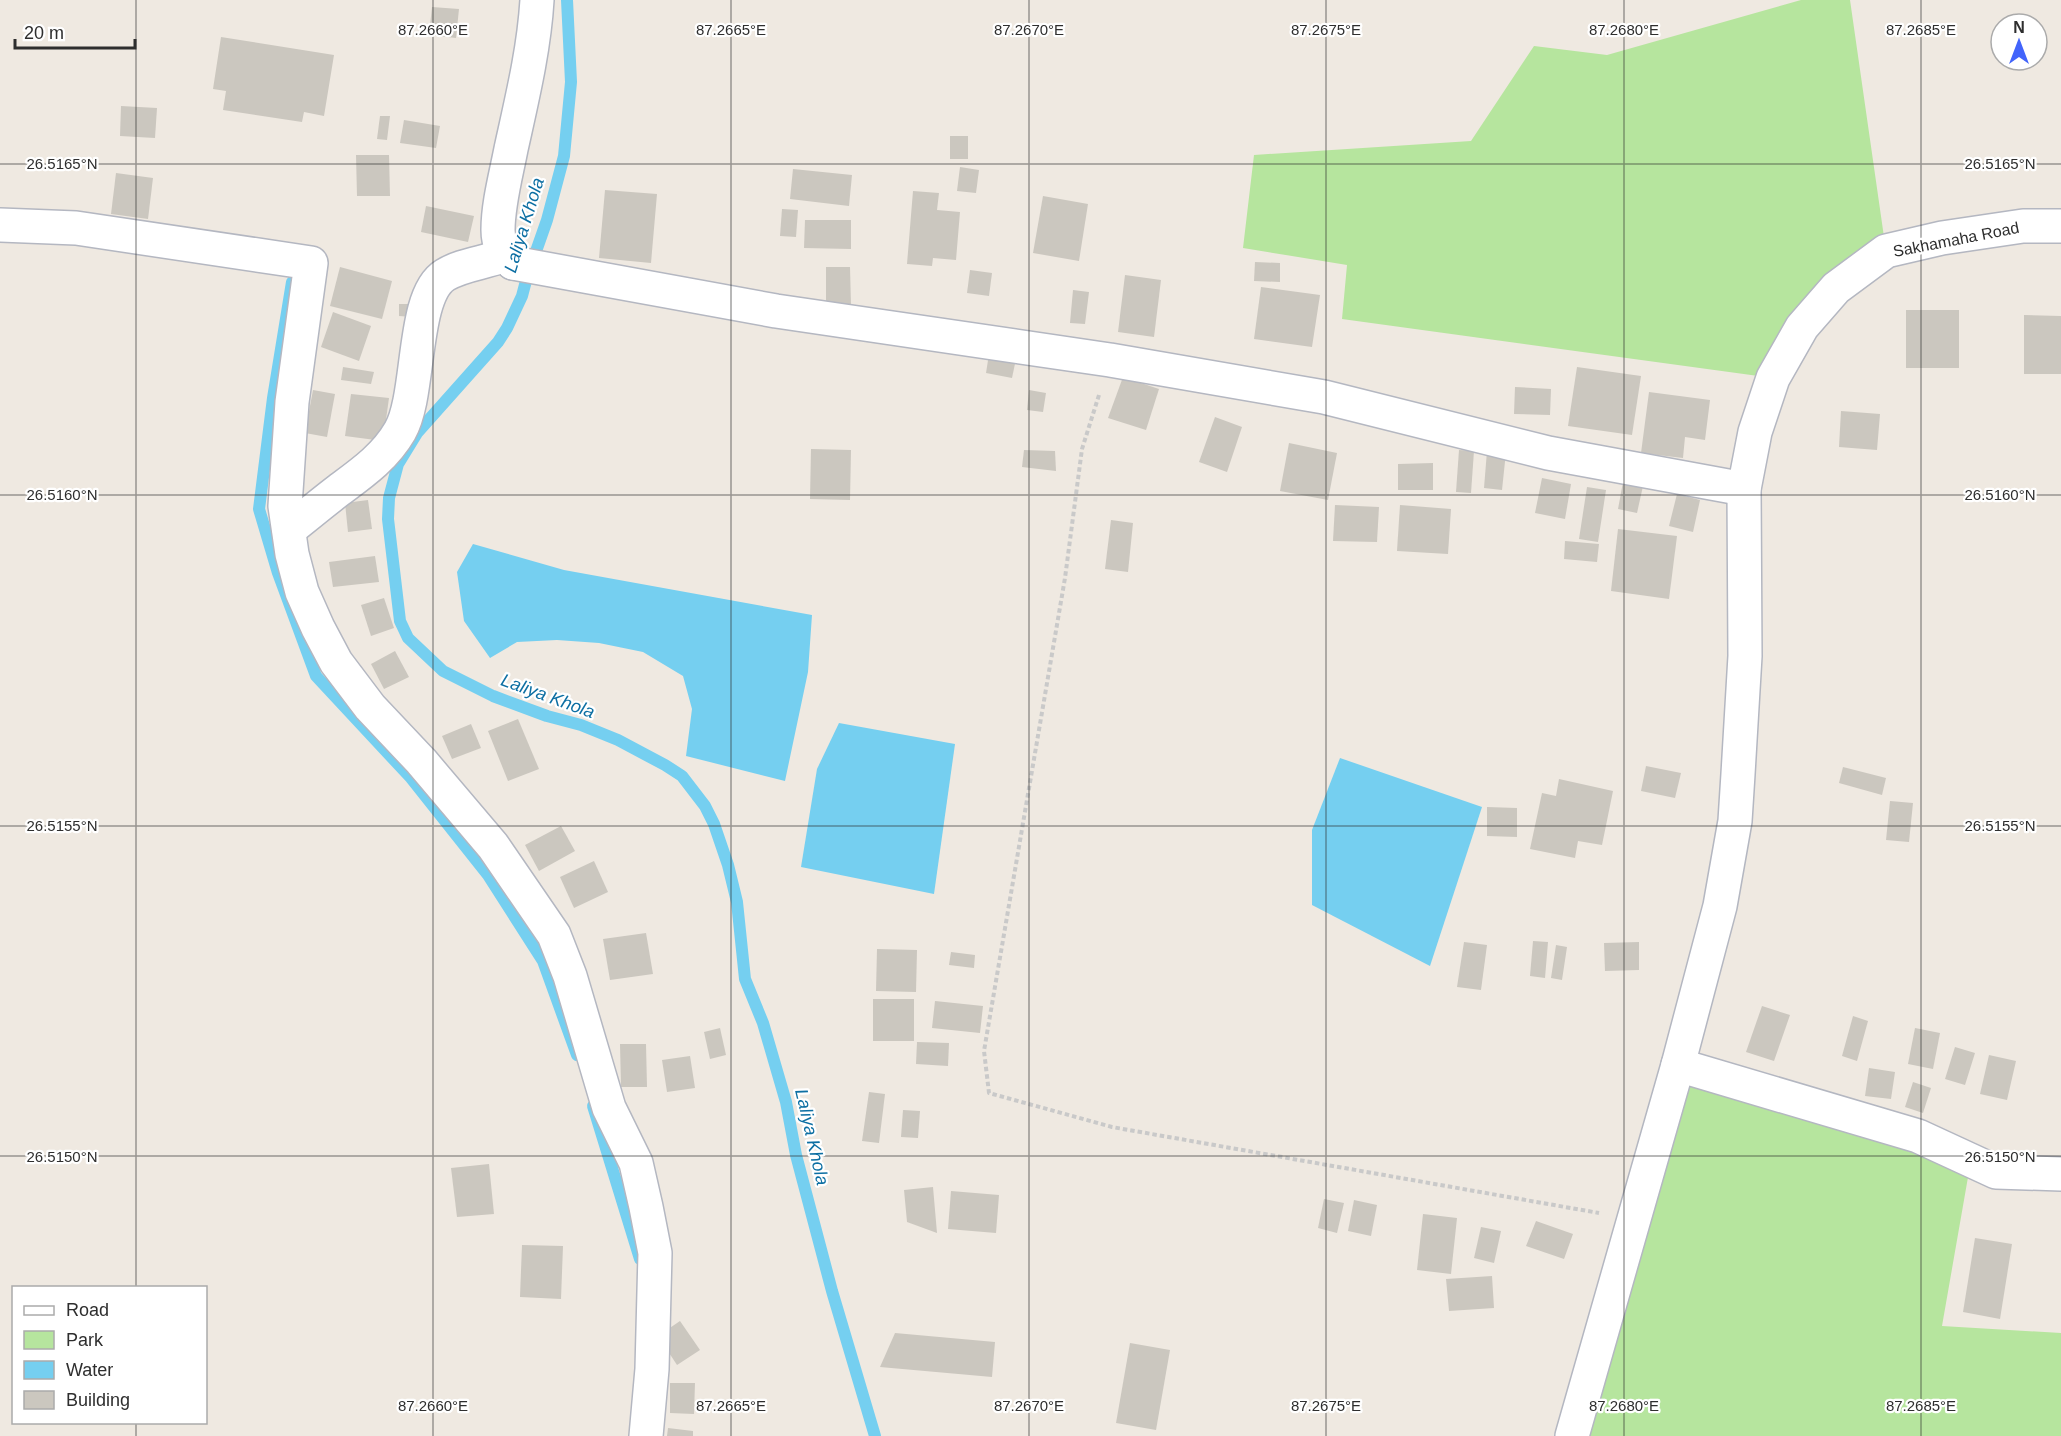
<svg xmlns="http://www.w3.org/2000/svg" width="2061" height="1436" font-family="Helvetica,sans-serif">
<rect width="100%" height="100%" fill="#efe9e1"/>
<g fill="#b6e59e">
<path d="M1801,0h49l36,251 -113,127 -431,-59 5,-54 -104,-17 11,-93 217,-14 63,-95 73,9z"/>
<path d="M1678,1065l293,95 -29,166 119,7v103h-489z"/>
</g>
<g fill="#75cff0">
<path d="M473,544l91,26 248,45 -4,57 -23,109 -99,-25 6,-47 -9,-33 -40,-24 -44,-9 -42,-3 -40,2 -27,16 -26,-37 -7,-49z"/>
<path d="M839,723l116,21 -21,150 -133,-27 16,-98z"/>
<path d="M1340,758l142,49 -52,159 -118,-61v-75z"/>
</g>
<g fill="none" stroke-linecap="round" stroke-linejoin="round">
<g stroke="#75cff0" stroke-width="12">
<path d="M567,0l4,82 -7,74 -17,64 -20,57 -5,19 -15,32 -9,14 -81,91 -19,31 -9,34 -1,21 12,102 8,17 35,33 50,25 54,20 34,9 37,15 47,25 17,11 23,30 9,18 14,41 9,37 8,77 18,44 23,79 10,53 36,136 43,145"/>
<path d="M292,282l-19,116 -14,111 19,64 38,103 95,102 77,97 55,86 34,94"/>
<path d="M593,1106l47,153"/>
</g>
</g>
<g fill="#cbc7bf">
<path d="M432,7l27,2 -3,29 -27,-3z"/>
<path d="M221,37l113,18 -10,61 -20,-4 -2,10 -79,-12 3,-19 -13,-2z"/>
<path d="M121,106l36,2 -2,30 -35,-2z"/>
<path d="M380,116h10l-3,24 -10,-1z"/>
<path d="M404,120l36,6 -4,22 -36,-5z"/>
<rect x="950" y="136" width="18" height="23"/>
<path d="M356,155h33l1,41h-33z"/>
<path d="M960,167l19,3 -3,23 -19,-2z"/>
<path d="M793,169l59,6 -3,31 -59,-7z"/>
<path d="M116,173l37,5 -5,41 -37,-5z"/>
<path d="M605,190l52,4 -6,69 -52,-5z"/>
<path d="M913,191l26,2 -2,17 23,2 -4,48 -23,-2 -1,8 -25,-2z"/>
<path d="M1043,196l45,8 -9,57 -46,-8z"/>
<path d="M426,206l48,10 -6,26 -47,-10z"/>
<path d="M782,209l16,1 -2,27 -16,-1z"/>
<path d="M805,220h46v29l-47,-1z"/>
<path d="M1255,262l25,1v19l-26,-1z"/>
<path d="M340,267l52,14 -10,38 -52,-13z"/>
<path d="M826,267h24l1,39h-25z"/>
<path d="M970,270l22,3 -3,23 -22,-3z"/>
<path d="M1125,275l36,5 -7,57 -36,-5z"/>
<path d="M1261,287l59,8 -8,52 -58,-8z"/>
<path d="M1073,290l16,2 -4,32 -15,-1z"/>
<path d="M399,304h14v13l-14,-1z"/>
<rect x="1906" y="310" width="53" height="58"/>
<path d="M333,312l38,14 -12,35 -38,-14z"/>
<path d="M2024,315l37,1v58h-37z"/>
<path d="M989,354l27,5 -4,19 -26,-5z"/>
<path d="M343,367l31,5 -3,12 -30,-4z"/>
<path d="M1577,367l64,9 -9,59 -64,-9z"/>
<path d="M1123,377l36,12 -13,41 -38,-12z"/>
<path d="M1515,387l36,2 -1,26 -36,-1z"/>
<path d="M313,390l22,4 -8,43 -22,-4z"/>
<path d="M1029,390l17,3 -3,19 -16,-2z"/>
<path d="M1649,392l61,8 -5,40 -20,-3 -2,21 -42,-5z"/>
<path d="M351,394l38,4 -6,43 -38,-5z"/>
<path d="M1841,411l39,3 -3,36 -38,-3z"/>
<path d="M1215,417l27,10 -15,45 -28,-10z"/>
<path d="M1289,443l48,10 -9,47 -48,-9z"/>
<path d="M811,449l40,1 -1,50 -40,-1z"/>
<path d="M1024,450l31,1 1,20 -34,-4z"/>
<path d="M1459,450l15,1 -3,42 -15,-1z"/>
<path d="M1487,451l19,1 -4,38 -18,-2z"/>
<path d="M1433,463v27h-35v-26z"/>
<path d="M1542,478l29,6 -6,35 -30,-6z"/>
<path d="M1623,482l20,4 -6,27 -19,-4z"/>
<path d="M1587,487l19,3 -8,52 -19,-3z"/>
<path d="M1677,494l23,6 -7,32 -24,-6z"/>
<path d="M368,500l4,29 -24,3 -3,-29z"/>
<path d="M1335,505l44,2 -2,35 -44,-1z"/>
<path d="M1400,505l51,4 -3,45 -51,-3z"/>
<path d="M1111,520l22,3 -5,49 -23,-3z"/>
<path d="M1618,529l59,7 -8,63 -58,-8z"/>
<path d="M1565,541l34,3 -2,18 -33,-3z"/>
<path d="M375,556l4,26 -46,5 -4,-25z"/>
<path d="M384,598l10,30 -23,8 -10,-31z"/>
<path d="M395,651l14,26 -25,12 -13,-25z"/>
<path d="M518,719l21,50 -31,12 -20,-50z"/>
<path d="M471,724l10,24 -29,11 -10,-23z"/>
<path d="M1646,766l35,7 -6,25 -34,-7z"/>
<path d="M1843,767l43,11 -4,17 -43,-12z"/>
<path d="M1559,779l54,12 -11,54 -24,-4 -3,17 -45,-9 12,-56 14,3z"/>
<path d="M1890,801l23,2 -4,39 -23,-2z"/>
<path d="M1487,807l30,1v29l-30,-1z"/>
<path d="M561,826l14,25 -36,20 -14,-26z"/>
<path d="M594,861l14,31 -34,16 -14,-31z"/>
<path d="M646,933l7,41 -43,6 -7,-41z"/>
<path d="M1533,941l15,1 -3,36 -15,-2z"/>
<path d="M1464,942l23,3 -6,45 -24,-3z"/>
<path d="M1639,942v28l-34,1 -1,-28z"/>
<path d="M1556,945l11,2 -5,33 -11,-2z"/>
<path d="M877,949l40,1 -1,42 -40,-1z"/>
<path d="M951,952l24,3 -1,13 -25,-3z"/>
<rect x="873" y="999" width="41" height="42"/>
<path d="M935,1001l48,5 -3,27 -48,-5z"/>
<path d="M1762,1006l28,9 -16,46 -28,-9z"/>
<path d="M1853,1016l15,5 -11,40 -15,-5z"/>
<path d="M720,1028l6,27 -16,4 -6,-27z"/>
<path d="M1915,1028l25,5 -7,36 -25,-5z"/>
<path d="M917,1042l32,1 -1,23 -32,-2z"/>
<path d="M620,1044h26l1,43h-26z"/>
<path d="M1955,1047l20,6 -10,32 -20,-6z"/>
<path d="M1989,1055l27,6 -9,39 -27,-6z"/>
<path d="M690,1056l5,32 -28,4 -5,-32z"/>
<path d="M1869,1068l26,4 -4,27 -26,-3z"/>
<path d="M1913,1082l18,6 -8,25 -18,-6z"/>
<path d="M869,1092l16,2 -6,49 -17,-2z"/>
<path d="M903,1110l17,1 -2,27 -17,-1z"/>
<path d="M489,1164l5,50 -37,3 -6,-49z"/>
<path d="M933,1187l4,46 -30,-11 -3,-32z"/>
<path d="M951,1191l48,4 -3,38 -48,-4z"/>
<path d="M1324,1199l20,4 -7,30 -19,-5z"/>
<path d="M1354,1200l23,5 -6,31 -23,-5z"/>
<path d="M1423,1214l34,4 -6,56 -34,-4z"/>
<path d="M1536,1221l37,13 -9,25 -38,-13z"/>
<path d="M1481,1227l20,4 -7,32 -20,-5z"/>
<path d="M1975,1238l37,6 -12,75 -37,-7z"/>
<path d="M522,1245l41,1 -2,53 -41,-2z"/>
<path d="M1492,1276l2,32 -45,3 -3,-32z"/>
<path d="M680,1321l20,29 -23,15 -19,-29z"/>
<path d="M895,1333l100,9 -3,35 -112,-10z"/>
<path d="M1130,1343l40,7 -14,80 -40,-7z"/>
<path d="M670,1383h25l-1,31 -24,-1z"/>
<path d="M668,1428l25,3v5h-26z"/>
</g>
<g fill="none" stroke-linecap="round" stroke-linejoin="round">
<defs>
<g id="street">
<path d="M0,225l76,3 235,35 -19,139 -7,104 7,48 10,38 16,36 18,34 34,45 51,54 72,85 61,89 16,41 39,132 27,55 10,44 9,46 -3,116 -6,67"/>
<path d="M513,263c-10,-9 -15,-19 -15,-33 0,-26 8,-55 13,-81 11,-50 23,-99 26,-149"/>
<path d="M289,530c16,-13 33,-27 50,-40 23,-17 46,-33 61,-59 21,-36 11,-135 45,-156 18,-11 40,-12 60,-20"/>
<path d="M1678,1065l240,71 78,36 65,2"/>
</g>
<g id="secondary">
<path d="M513,263l263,48 334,49 214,37 224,56 196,36"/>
<path d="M1572,1436l106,-371 42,-159 15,-85 3,-47 7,-118 -1,-167 11,-57 18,-54 29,-51 34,-39 50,-37 56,-13 81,-12h38"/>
</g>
</defs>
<use href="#street" stroke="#b4b7c1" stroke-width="36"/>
<use href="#secondary" stroke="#b4b7c1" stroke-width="36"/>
<path stroke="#c9c9c9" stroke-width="4" stroke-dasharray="4.5 3" stroke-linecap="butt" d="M1099,395l-17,54 -17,129 -81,473 5,42 123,34 487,86"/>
<use href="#street" stroke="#fff" stroke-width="33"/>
<use href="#secondary" stroke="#fff" stroke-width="33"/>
</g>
<path fill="none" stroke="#2e2e2e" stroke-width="1.5" stroke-opacity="0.45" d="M136,0v1288M433,0v1436M731,0v1436M1029,0v1436M1326,0v1436M1624,0v1436M1921,0v1436M0,164h2061M0,495h2061M0,826h2061M0,1156h2061M136,1422v14"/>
<g text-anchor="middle" stroke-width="4.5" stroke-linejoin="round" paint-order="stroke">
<g font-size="16" fill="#2e2e2e" stroke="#fff">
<text transform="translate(1956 239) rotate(-11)" y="6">Sakhamaha Road</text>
</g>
<g font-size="18" font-style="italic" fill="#0d6fa3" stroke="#fff">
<text transform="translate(524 225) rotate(-73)" y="6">Laliya Khola</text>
<text transform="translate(548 696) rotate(20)" y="6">Laliya Khola</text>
<text transform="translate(812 1137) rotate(77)" y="6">Laliya Khola</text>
</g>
</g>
<g font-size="15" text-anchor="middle" fill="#2e2e2e" stroke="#fff" stroke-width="4.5" stroke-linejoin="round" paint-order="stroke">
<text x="433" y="35">87.2660°E</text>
<text x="731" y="35">87.2665°E</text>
<text x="1029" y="35">87.2670°E</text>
<text x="1326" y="35">87.2675°E</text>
<text x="1624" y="35">87.2680°E</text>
<text x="1921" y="35">87.2685°E</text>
<text x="62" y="169">26.5165°N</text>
<text x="2000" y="169">26.5165°N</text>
<text x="62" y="500">26.5160°N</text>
<text x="2000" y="500">26.5160°N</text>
<text x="62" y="831">26.5155°N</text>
<text x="2000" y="831">26.5155°N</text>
<text x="62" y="1162">26.5150°N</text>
<text x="2000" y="1162">26.5150°N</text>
<text x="433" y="1411">87.2660°E</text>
<text x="731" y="1411">87.2665°E</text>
<text x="1029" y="1411">87.2670°E</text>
<text x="1326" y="1411">87.2675°E</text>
<text x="1624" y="1411">87.2680°E</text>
<text x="1921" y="1411">87.2685°E</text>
</g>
<rect x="12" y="1286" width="195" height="138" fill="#ffffff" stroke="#ababab" stroke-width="1.5"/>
<rect x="24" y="1306" width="30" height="9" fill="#ffffff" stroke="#ababab" stroke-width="1.5"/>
<text x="66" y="1316" font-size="18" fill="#2e2e2e">Road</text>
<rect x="24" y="1331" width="30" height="18" fill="#b6e59e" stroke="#ababab" stroke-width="1.5"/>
<text x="66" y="1346" font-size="18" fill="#2e2e2e">Park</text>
<rect x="24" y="1361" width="30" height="18" fill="#75cff0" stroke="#ababab" stroke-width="1.5"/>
<text x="66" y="1376" font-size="18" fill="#2e2e2e">Water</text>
<rect x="24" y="1391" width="30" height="18" fill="#cbc7bf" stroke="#ababab" stroke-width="1.5"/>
<text x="66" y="1406" font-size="18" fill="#2e2e2e">Building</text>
<g transform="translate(2019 42)"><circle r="28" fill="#ffffff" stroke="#ababab" stroke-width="1.5"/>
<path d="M0-4.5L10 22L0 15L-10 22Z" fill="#4264fb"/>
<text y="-9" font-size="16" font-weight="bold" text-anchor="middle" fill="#2e2e2e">N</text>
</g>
<path d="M15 39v9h120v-9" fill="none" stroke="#2e2e2e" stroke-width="3"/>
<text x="24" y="39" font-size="18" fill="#2e2e2e" stroke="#ffffff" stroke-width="4.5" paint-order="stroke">20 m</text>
</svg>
